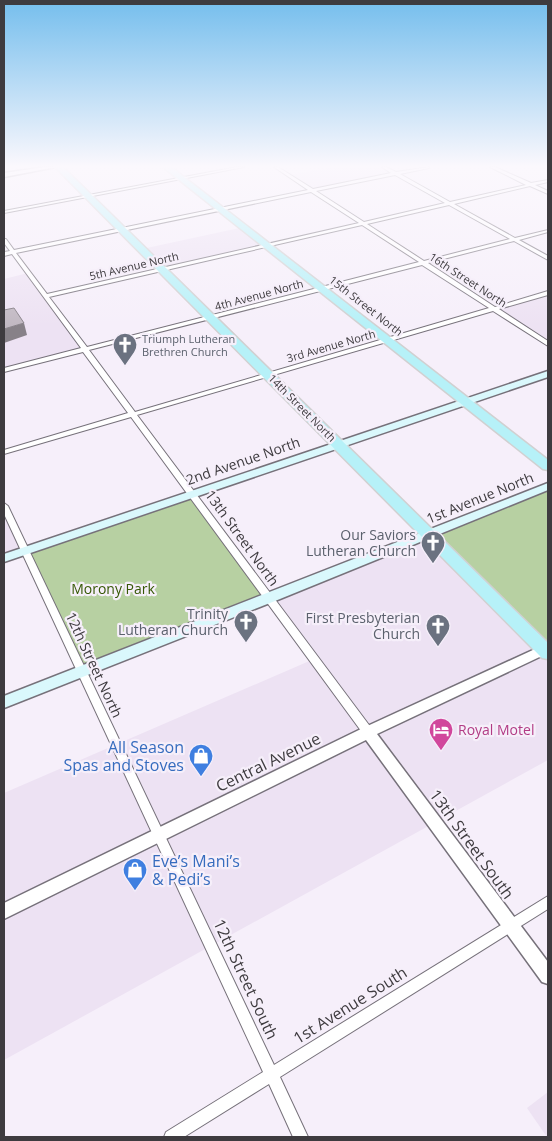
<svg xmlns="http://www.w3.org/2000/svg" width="552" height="1141" font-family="'Open Sans',sans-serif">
<rect width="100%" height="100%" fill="#f6effa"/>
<g fill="#ede2f3">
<path d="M333,167h51l12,6 -84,18 -23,-16z"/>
<path d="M244,227l24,18 -106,25 -20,-21z"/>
<path d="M28,273l57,77 -81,20v-91z"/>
<path d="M548,293v51l-53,-35z"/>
<path d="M4,506l20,45 -20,7z"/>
<path d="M429,534l115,115 4,-2v113l-544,300v-267l310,-134 -44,-61z"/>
<path d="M548,1092v45h-1l-20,-29z"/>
</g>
<g fill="#b7d0a2">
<path d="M548,486v161l-4,2 -115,-115z"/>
<path d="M193,494l77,104 -189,73 -57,-120z"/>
</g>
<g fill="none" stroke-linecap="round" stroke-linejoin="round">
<defs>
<g id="minor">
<path d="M237,167h7l-240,46v-2z"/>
<path d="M274,167h4l35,22 78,-16 -9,-6h4l10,5 33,-5v1l-29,6 50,28 76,-17 -36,-18h5l36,16 17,-3v2l-13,3 13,6v3l-18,-8 -76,18 61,34 33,-8v2l-29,8 29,16v4l-34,-19 -86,22 67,44 53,-16v4l-49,14 49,32v5l-55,-35 -356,104 235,314 1,3 -1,3 -4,1 -4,-1 -233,-318 -127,37v-4l124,-37 -45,-61 -79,20v-4l77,-20 -69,-94 -8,2v-4l6,-1 -6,-8v-4h2l8,11 294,-60zM395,175l50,28 -81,19 -48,-31zM311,192l48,31 -312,71 -31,-41zM449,205l61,34 -86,22 -57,-37zM362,225l57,37 -332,85 -38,-50zM422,265l67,43 -354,104 -46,-62z"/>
<path d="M4,503l4,3 266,559 274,-169v13l-268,168 28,60h-15l-24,-53 -85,53h-20l2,-5 97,-60 -259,-558z"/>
</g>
<g id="tertiary">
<path d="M45,167h11l-52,10v-4z"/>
<path d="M548,643v10l-171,81 171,228v22l-6,-2 -176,-242 -362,179v-16l359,-175z"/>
</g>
<g id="secondary">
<path d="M548,371v6l-544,185v-8z"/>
<path d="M548,483v7l-273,111 -271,107v-12z"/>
</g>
<g id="primary">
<path d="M55,167h8l485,476v16l-6,-1z"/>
<path d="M163,167h8l377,293v10l-5,-1z"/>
</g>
</defs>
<use href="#minor" stroke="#76717a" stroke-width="2"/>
<use href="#tertiary" stroke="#76717a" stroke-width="3"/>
<use href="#secondary" stroke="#76717a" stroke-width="3"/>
<use href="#primary" stroke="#d1d0d1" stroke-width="3"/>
<use href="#minor" fill="#fff" fill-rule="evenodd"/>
<use href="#tertiary" fill="#fff" fill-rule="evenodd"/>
<use href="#secondary" fill="#daf8fc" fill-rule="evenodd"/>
<use href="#primary" fill="#b6f1f8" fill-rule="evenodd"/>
</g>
<path fill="#878188" d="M24,323l3,12 -23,8v-14z"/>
<path fill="#c1b8c2" stroke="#878188" d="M14,308l10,15 -20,6v-19z"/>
<linearGradient id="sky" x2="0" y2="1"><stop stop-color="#75beed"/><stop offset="0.51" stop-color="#fbf8fd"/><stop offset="1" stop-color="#fbf8fd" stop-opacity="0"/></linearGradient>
<rect width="552" height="326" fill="url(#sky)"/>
<defs>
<symbol id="church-pin" viewBox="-11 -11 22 30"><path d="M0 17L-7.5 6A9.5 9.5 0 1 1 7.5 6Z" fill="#6b7280" stroke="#f6effa"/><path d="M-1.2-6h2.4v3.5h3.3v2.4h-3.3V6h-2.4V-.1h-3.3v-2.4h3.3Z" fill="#fff"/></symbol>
<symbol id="hotel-pin" viewBox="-11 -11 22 30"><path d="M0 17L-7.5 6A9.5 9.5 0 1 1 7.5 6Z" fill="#d1479c" stroke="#f6effa"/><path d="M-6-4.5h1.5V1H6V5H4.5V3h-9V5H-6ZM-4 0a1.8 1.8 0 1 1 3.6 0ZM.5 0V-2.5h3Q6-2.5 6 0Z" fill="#fff"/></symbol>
<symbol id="shop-pin" viewBox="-11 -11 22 30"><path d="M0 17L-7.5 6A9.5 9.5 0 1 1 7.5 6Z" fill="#3f7fe0" stroke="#f6effa"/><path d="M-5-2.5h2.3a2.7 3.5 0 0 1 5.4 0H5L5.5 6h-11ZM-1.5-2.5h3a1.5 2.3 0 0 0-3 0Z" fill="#fff"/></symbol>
</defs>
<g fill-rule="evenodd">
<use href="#church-pin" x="111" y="331" width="28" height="38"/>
<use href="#church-pin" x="419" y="529" width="28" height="38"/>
<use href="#church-pin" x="232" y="608" width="28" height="38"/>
<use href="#church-pin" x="424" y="612" width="28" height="38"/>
<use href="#hotel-pin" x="427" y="716" width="28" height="38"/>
<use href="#shop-pin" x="187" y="742" width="28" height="38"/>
<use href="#shop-pin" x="121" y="856" width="28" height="38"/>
</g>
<g text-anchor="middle" stroke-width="4.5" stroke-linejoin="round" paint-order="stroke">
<g font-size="11" fill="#3e3b3f" stroke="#f6effa">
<text transform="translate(134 266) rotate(-13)" y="4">5th Avenue North</text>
<text transform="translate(468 280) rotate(33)" y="4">16th Street North</text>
<text transform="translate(259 295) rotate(-15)" y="4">4th Avenue North</text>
<text transform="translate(366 306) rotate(38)" y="4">15th Street North</text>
<text transform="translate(331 346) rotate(-16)" y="4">3rd Avenue North</text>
<text transform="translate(302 408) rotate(45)" y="4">14th Street North</text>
</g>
<g font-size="11" fill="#5b616d" stroke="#f6effa" text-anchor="start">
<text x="142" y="343">Triumph Lutheran<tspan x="142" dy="13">Brethren Church</tspan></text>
</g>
<g font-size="14" fill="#3e3b3f" stroke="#f6effa">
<text transform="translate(243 461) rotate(-19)" y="5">2nd Avenue North</text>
<text transform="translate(480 498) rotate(-22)" y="5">1st Avenue North</text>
<text transform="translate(242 538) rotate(54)" y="5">13th Street North</text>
<text transform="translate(94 665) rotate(65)" y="5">12th Street North</text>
</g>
<g font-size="14" fill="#5b616d" stroke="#f6effa" text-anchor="end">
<text x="416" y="540">Our Saviors<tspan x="416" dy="16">Lutheran Church</tspan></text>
<text x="228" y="619">Trinity<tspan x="228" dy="16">Lutheran Church</tspan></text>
<text x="420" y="623">First Presbyterian<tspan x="420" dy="16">Church</tspan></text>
</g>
<g font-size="14" fill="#365805" stroke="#f6effa">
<text x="113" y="594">Morony Park</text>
</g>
<g font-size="14" fill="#b23c85" stroke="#f6effa" text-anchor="start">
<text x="458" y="735">Royal Motel</text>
</g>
<g font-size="16" fill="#366cbe" stroke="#f6effa" text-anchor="end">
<text x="184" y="753">All Season<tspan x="184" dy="18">Spas and Stoves</tspan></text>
<text x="152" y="867" text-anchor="start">Eve’s Mani’s<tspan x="152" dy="18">&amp; Pedi’s</tspan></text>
</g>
<g font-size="16" fill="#3e3b3f" stroke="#f6effa">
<text transform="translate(268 762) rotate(-26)" y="6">Central Avenue</text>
<text transform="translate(472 844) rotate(54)" y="6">13th Street South</text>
<text transform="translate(246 979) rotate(65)" y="6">12th Street South</text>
<text transform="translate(350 1005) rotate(-32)" y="6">1st Avenue South</text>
</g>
</g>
<rect width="552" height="1141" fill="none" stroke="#3e3b3f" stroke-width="10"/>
</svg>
